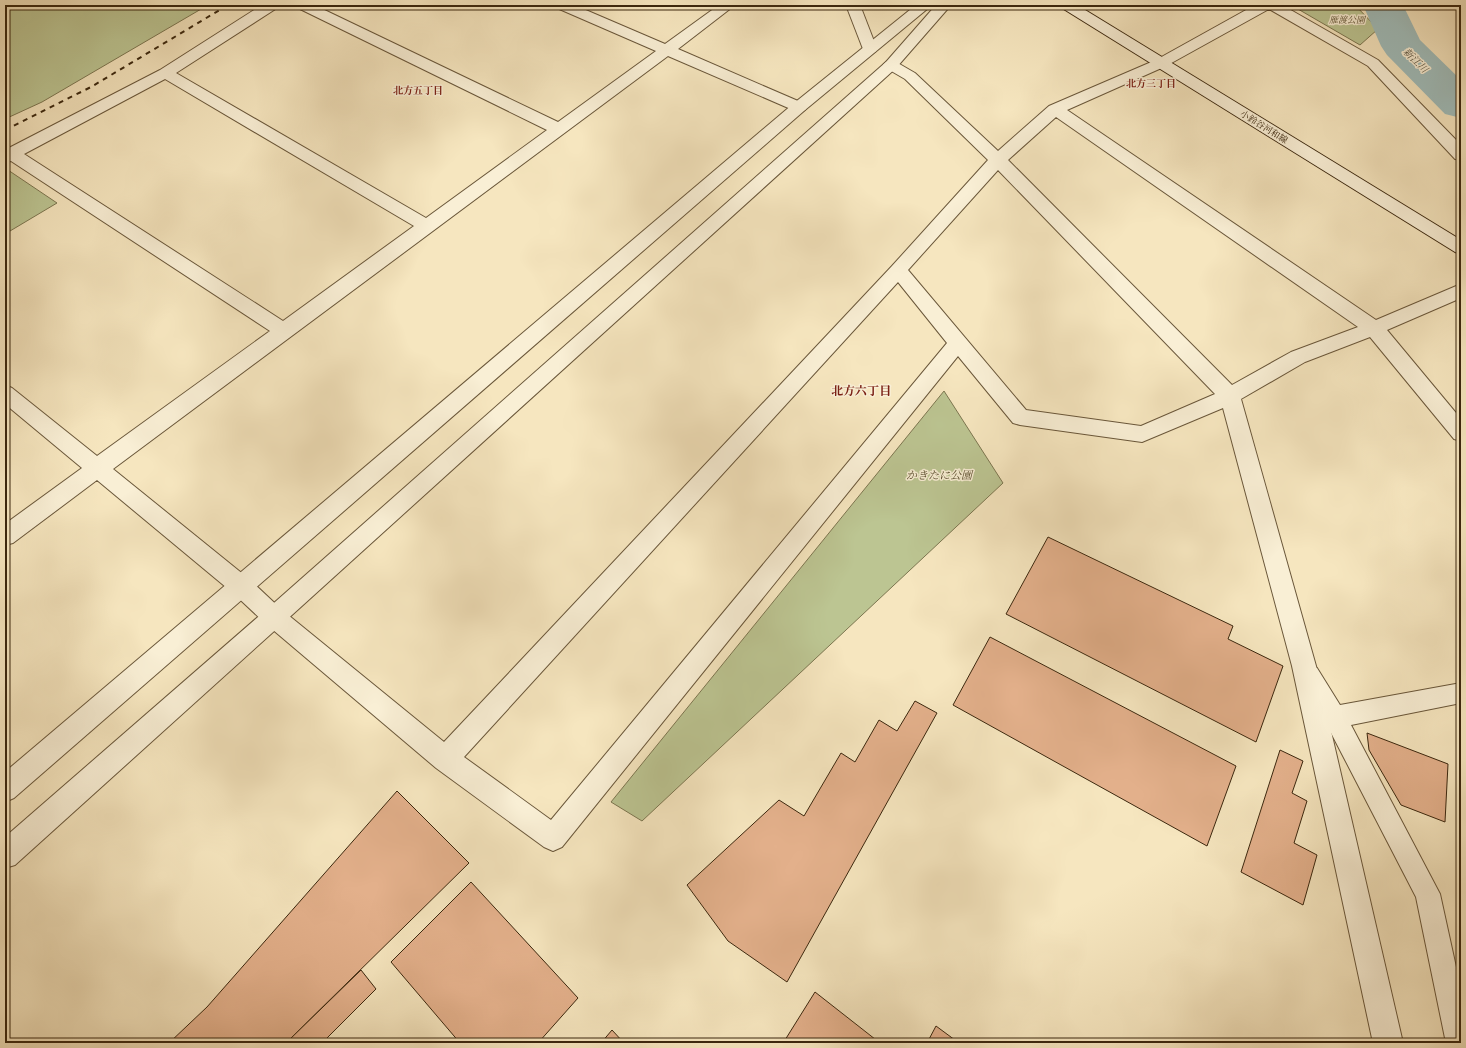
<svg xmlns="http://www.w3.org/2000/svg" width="1466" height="1048" font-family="'IM FELL French Canon','Noto Serif JP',serif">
<rect width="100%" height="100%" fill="#f6e6bf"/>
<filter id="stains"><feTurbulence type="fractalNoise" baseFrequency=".005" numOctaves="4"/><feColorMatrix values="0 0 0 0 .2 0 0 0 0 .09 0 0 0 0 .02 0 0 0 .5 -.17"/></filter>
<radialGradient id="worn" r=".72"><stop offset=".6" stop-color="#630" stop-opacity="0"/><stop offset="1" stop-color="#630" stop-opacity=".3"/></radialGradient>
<g fill="#bcc592" stroke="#7c7650">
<path d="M5,5h203l-166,97 -37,17z"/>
<path d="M1291,5h64l23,24 -18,16z"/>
<path d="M5,168l52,35 -52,31z"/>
<path d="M944,391l59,92 -361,338 -31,-19z"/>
</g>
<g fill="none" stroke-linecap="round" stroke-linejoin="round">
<path fill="#a0bdbb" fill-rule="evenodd" d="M1363,5h40l17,35 41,40v38l-16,-4 -58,-59 -6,-9z"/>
</g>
<g fill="#e3b08b" stroke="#3b270e">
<path d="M1048,537l185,89 -5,13 55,27 -27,76 -250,-128z"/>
<path d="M990,637l246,129 -29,80 -254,-141z"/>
<path d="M915,701l22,12 -150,269 -59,-41 -41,-56 92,-85 25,16 37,-63 14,9 24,-42 18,11z"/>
<path d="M1367,733l81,31 -3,58 -44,-17 -32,-55z"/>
<path d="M1280,750l23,11 -11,32 15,8 -13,42 23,12 -14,50 -62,-33z"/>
<path d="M397,791l72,72 -183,180h-117l38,-36z"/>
<path d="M471,882l107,116 -40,45h-78l-69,-81z"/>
<path d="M361,970l15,19 -54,54h-36z"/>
<path d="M815,992l65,51h-91l-4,-3z"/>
<path d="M936,1026l23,17h-32z"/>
<path d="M612,1030l12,13h-23z"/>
</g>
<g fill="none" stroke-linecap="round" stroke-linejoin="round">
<defs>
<path id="service" d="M1309,665l8,3 23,37 121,-22v20l-110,22 89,169 21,96v53h-15l-30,-146 -89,-172 -26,-43 -3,-7 3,-7z"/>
<g id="minor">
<path d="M262,5h17l-2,3 -101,65 250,145 121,-88 -249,-122 -2,-3h18l244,117 98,-71 -99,-43 -2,-3h19l91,39 54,-39h16l-57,44 127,55 2,3 -2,3 -6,2 -6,-2 -125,-54 -555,413 136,110 33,31 162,132 448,-476 96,-106 -83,-81 -19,-11 -3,-3 3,-3 5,-2 5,2 19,11 83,78 51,-45 107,-46 99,-55h27l96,55 83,85v15l-6,-1 -87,-93 -99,-57 -103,57 -99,44 309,210 85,-36v14l-74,32 74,89v22l-7,-2 -84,-102 -65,25 -64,37 75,267 87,377h-30l-81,-377 -69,-258 -81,34 -122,-17 -7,-2 -55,-67 -396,491 -9,4 -9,-4 -108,-79 -170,-144 -33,-31 -136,-113 -84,63 -8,2v-21l77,-56 -77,-64v-19l7,3 85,68 173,-125 -259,-170 -6,1v-12l155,-80zM165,79l249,147 -131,95 -259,-167zM1056,117l302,210 -67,25 -59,33 -224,-225zM998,170l217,224 -74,32 -115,-16 -118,-140zM898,282l49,61 -396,477 -87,-63z"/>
<path d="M846,5h14l17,44 -2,3 -5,1 -5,-1 -2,-3z"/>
</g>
<g id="tertiary">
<path d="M916,5h16l-127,105 -791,688 -9,4v-30l788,-668z"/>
<path d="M936,5h15l-55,63 -614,556 -267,241 -10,3v-31l261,-227 620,-548z"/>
</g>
<path id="secondary" d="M1060,5h17l384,235v14l-6,-2 -393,-244z"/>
</defs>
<use href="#service" stroke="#6a573a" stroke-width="2"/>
<use href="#minor" stroke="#6a573a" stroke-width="2"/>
<use href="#tertiary" stroke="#6a573a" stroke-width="2"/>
<use href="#secondary" stroke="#3b270e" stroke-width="2"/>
<use href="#service" fill="#f9efd5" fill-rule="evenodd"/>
<use href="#minor" fill="#f9efd5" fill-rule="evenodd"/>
<use href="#tertiary" fill="#f9efd5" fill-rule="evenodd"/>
<use href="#secondary" fill="#f9efd5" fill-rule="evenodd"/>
<path stroke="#3b270e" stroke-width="2" stroke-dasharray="5 5" stroke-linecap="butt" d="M5,130l86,-43 137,-82"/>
</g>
<g text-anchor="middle" stroke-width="3" stroke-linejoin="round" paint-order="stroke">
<g font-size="9" font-style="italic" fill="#5b4e2f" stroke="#f9efd5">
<text x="1347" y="23">雁渡公園</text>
</g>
<g font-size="9" fill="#3b270e" stroke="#f9efd5">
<text transform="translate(1264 127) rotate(32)" y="3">小鈴谷河和線</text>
</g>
<g font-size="10" font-style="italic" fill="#595442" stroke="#f9efd5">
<text transform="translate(1416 60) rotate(45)" y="4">新江川</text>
</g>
<g font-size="10" font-weight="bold" fill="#7a1f14" stroke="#f9efd5">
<text x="1151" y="87">北方三丁目</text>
<text x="418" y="94">北方五丁目</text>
</g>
<g font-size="11" font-style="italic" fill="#5b4e2f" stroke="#f9efd5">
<text x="939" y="479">かきたに公園</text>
</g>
<g font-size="12" font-weight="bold" fill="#7a1f14" stroke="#f9efd5">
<text x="861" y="395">北方六丁目</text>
</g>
</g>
<rect width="1466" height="1048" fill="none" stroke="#f6e6bf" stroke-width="20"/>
<rect x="6" y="6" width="1454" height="1036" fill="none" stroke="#3b270e" stroke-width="2"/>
<rect x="10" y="10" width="1446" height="1028" fill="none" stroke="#3b270e"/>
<rect width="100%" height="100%" filter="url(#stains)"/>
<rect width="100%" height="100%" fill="url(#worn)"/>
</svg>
